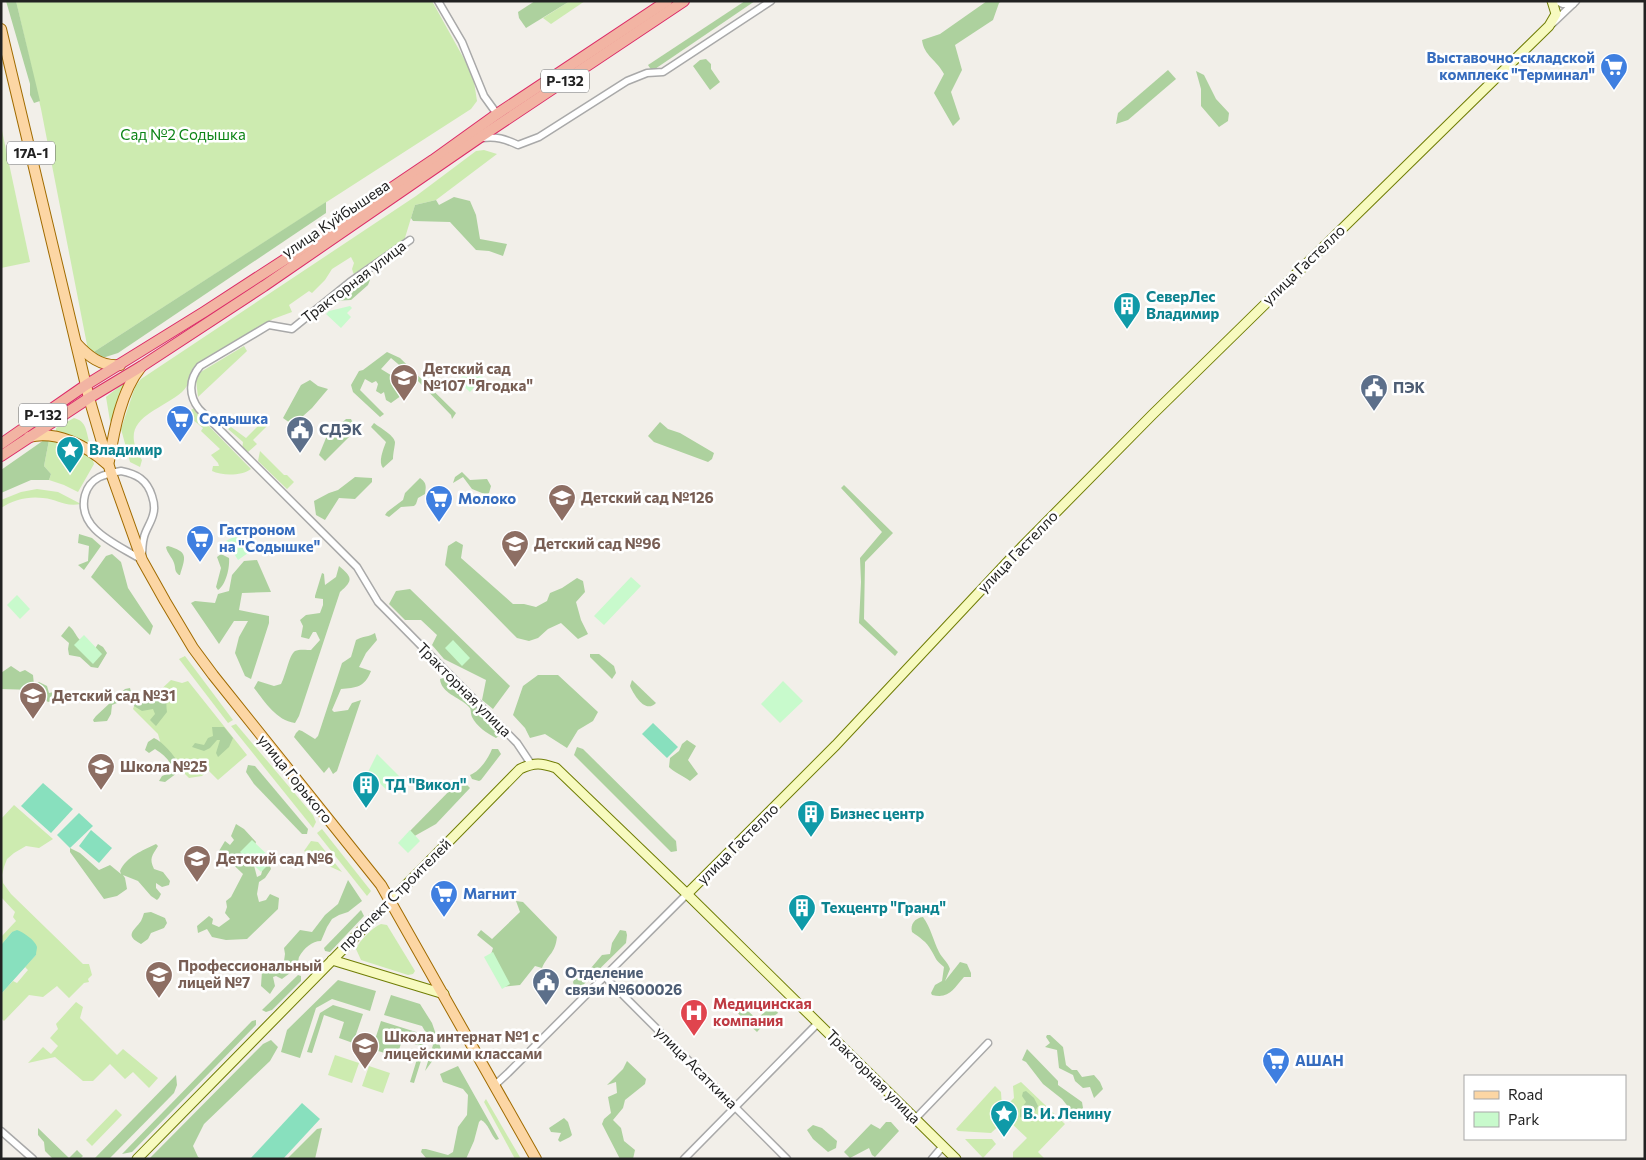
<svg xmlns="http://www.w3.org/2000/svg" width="1646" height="1160" font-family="Commissioner,sans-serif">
<rect width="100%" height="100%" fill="#f2efe9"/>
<g fill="#cdebb0">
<path d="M16,1h416l41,74 4,26 -6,8 -382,246 -48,-246z"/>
<path d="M570,1h15l-34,23 -8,-6z"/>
<path d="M1,126l29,136 -29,6z"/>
<path d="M484,150l13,4 -61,46 -21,5 -11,36 -39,25 -1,3 -10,6 -2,-6 2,-6 -3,-6 -19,12 -7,11 -13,13 -3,-2 -20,14 3,7 -19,7 -80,49c-6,9 -2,16 -11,24 -25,21 -66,27 -40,68l-2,7 -10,-5 -9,-33 14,-42 6,-8 275,-183 60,-45z"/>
<path d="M244,346l3,5 -49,46 -2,-17 3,-7z"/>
<path d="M125,382l-12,42 -3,-3 -4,-24z"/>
<path d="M194,408l4,7 53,54c-9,7 -29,7 -39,2l1,-5h6l-1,-3 -7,-8 9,-6 -19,-18 2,-3 -16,-13 -5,4v-3z"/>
<path d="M74,418c12,3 12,12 15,23l-2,1 -31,-11v-3z"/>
<path d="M263,421l5,4 -15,15 4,4 -9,8 -6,-2 1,-8 -15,-13 3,-2 15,11z"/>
<path d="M49,440l39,14 4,3 2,7 -16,28 -14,-7 -15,-5 2,-6 -7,-8z"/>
<path d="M260,451l24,24h3l7,7 -7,7 -29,-28z"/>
<path d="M37,489l21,3 23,12c-18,3 -23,-5 -38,-6 -15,-2 -30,2 -42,10v-8l20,-8z"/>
<path d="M185,656l48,64 -5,3 -49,-64z"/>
<path d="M171,680l11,3 6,-2 59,74 -29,25 -10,-10 -6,6 -13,2 -26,-26 -5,-18 -25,-25 3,-8 11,-10 8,4z"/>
<path d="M236,724l77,91 3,7 -3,6 -82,-102z"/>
<path d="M14,805l39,34 -14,9 -13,-2 -12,7 -7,6 -3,8 -2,8 1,8 8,11 72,70h6l3,11 -4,4 1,3 -5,1 -15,15 -12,-12 -14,11 -14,-2 -25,26 -3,-3v-24l12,-13 4,2 11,-13 -3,-3 11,-12 -24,-23 -11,13v-8l15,-16 -3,-4 2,-5 -14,-15v-78z"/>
<path d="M322,829l49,62 -4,5 -50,-63z"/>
<path d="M311,841l7,1 24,30 -20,-9 -18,-12z"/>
<path d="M381,924l6,1 28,46 -2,3 -5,1 -47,-15 -5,-11c4,-9 16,-21 25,-25z"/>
<path d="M76,1002l7,5 -3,11 37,37 6,-6 35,29 -9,10 -16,-16 -8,7 -15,-15 -17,17h-10l-28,-24 -27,6 15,-16 8,7 7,-8 -8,-8 8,-9 -2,-5z"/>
<path d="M335,1055l24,8 -7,20 -24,-8z"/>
<path d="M369,1066l21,7 -7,20 -21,-7z"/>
<path d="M1021,1082l44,42 -27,28 7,7h-32v-7l14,-14 -17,-16v-20l4,-4 -1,-12z"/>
<path d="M995,1086l6,6 2,30 -12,11 -33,-2 -2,-2z"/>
<path d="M486,1099l35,60h-6l-31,-57z"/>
<path d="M116,1109l6,6 -30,31 -6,-6z"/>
<path d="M965,1139h27l4,5 -13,14z"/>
</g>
<g fill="#add19e">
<path d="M6,1h10l24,100 -6,2 -4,-8v-11z"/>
<path d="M535,1h35l-44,27 -7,-10 -1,-6z"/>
<path d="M745,1h10l-103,70 -4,-6z"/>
<path d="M987,1h15l-3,2 -6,17 -38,25 7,25 -11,22 9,27 -7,7 -19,-33 10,-19c-7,-14 -20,-18 -22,-34l18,-6z"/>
<path d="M706,59l5,5v5l9,13 -10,8 -17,-24 7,-6z"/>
<path d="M1168,70l8,9 -48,41 -12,4 2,-11z"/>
<path d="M1196,71l8,4 12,24 13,14 -1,8 -9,6 -18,-21v-17z"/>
<path d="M454,197l16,4 6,14 4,24 27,5 -4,12 -14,-5 -13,-1 -26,-28 -37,-1 -2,-3 4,-13 21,-5 3,5z"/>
<path d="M326,202v11l-208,140 -25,8 -4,-6z"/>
<path d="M366,274l4,6 -2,5 -17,15 -20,1 2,-3 7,-4 22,-18z"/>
<path d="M387,352l13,6 56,55 -4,6 -1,-4 -33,-34 -5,-1 -2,-5 -20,-17 -10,11 13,8 1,7 8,2 8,-3 1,5 -21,15 -5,-3 -2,-8 -3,2 -5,-3 2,-7 -2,-3 -4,2 -7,-4 -5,11 24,24 -4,3 -27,-25 -2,-7 8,-14 4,-1z"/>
<path d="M310,380l8,6 10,3 -16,19 -19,17 -10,-7 18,-33z"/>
<path d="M346,419h5l5,11 -31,31 -6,-6 7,-17z"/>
<path d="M660,422l8,7 12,4 34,20 -2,6 -4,3 -54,-20 -6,-6z"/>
<path d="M374,423c5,4 20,12 21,19 0,4 -2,11 -2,17l-10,9c-5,-6 0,-18 3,-26l-15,-15z"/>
<path d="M44,440h5l-5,26 7,8 -2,6h-18l-30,13v-23z"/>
<path d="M462,472l8,8 17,-1 4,7 -2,7 -2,2 -15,-6 -9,-12 -10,6 2,-6z"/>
<path d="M355,477l17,1v4l-17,17 -16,-1 -14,22 -9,-5 -2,-14 15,-8 9,-3z"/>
<path d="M420,478c7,5 6,8 5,16l-7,4 -2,6 -2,2 -13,1 -12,10 -4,-2 2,-3 16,-12 2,-7z"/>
<path d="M844,485l49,48 -28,29 -1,57 34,33 -3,4 -36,-33 2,-41 -1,-24 22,-26 -41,-44z"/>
<path d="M79,534l13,4 9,8 -17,24 -6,-5 10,-4 1,-15 -11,-3z"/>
<path d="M456,541l7,4 -2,13 52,46h11l12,3 11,-6 3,-8 12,-5 15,-10 6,3 2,11 -9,10 5,18 7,14 -10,5 -17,-16 -13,6 -10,9 -9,3 -12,-3 -72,-73 3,-19z"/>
<path d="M168,546c20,6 18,10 12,29h-1c-5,-4 -3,-6 -5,-12 -2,-6 -7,-10 -8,-16z"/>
<path d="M112,554l9,8 7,26 25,38 -3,9 -59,-58 15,-21z"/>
<path d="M221,554l8,4c1,9 -3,27 -11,32l-2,-3 5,-19 -4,-11z"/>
<path d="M257,560l14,32 -29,1 -3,17 30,6v7l-18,56 -6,-3 -10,-23 4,-16 9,-16h-14l-15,23 -28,-41 4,-2 20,2 3,-9 11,-3 3,-16 12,-14z"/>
<path d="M339,566c13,11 15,14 1,26l-41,124 -4,7c-19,-3 -29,-20 -41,-35l4,-7 16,5 7,-2c5,-9 8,-29 14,-33 4,-2 12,-1 16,-1l9,-10 -4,-8h-3l-4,7 -8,-2 2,-11 -3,-6 6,-5 14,-2 3,-8v-6l-8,-1v-2l7,-23 2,1 1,11 11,-8z"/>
<path d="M410,589l100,97 -17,23 -11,-9 4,-20 -42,-21 -12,-14 5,-10 -16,-15h-16l-16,-16 7,-13z"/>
<path d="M69,626c5,4 6,8 10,13 5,5 11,9 16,13l1,-5 2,-3 5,3 4,6 -9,15 -7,-1 -11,-10 -11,-2 -1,-6 1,-6 -8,-7z"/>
<path d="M375,633l2,7 -11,13 -7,14 12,4c-6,16 -15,17 -30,18l-9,21 2,2 14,-2 4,-7 9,-3 -24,71 -4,3 -4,-7 -5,6 -30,-36 2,-4 3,-3 3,1 13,8 3,-3 24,-73 9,-6 5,-17c7,-4 13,-3 19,-7z"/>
<path d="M590,654h9l15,12 2,7 -4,6 -22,-22z"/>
<path d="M11,666l9,6 5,-2 8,5 1,10 5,-3 8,4 2,7 10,-2v8l-11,3 -14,-12 -33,-1v-16z"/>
<path d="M538,675h20l40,37 -5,9 -15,9 -11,18 -22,-14 -15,4 -5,-10 -12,-13 10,-29z"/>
<path d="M447,677l53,53v5l-4,3c-8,-4 -20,-12 -24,-21 -2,-5 0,-8 -4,-11 -9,-9 -27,-13 -28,-27z"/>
<path d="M632,680l24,23c-11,11 -22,-8 -26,-17z"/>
<path d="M130,688l1,4 -2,3 -5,2 -2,4 -10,4 -1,9 -4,7 -13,1 -1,-2 3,-4 29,-27z"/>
<path d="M147,691l8,4 10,-2c2,7 1,12 2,19l-11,14 -6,-6 5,-6 -2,-5 -11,2 -8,-5 2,-5z"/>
<path d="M212,727h12l9,11 -4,9 -11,10 -2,-4 4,-13h-3l-7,8 -6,3 -12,-4 3,-4 9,2 4,-7 5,-2z"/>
<path d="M154,738c9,4 22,19 26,28l-3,7 -12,9 -6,-1 3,-5 10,-4c0,-11 -8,-17 -17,-23l-6,4 -4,-3 3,-8z"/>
<path d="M687,740l9,6 -8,14 10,14 -8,7c-6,-5 -17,-9 -21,-14l1,-9 9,-7 3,-7z"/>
<path d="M577,747l6,2 93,92 1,10 -6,1 -97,-97z"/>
<path d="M492,749h6l3,5 -20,26 -2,1 -7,-2 -2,-4c10,-4 18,-16 22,-26z"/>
<path d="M248,765l7,1 53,63 -1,5h-5l-48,-50 -8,-12z"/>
<path d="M461,779l9,9 -34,36 -25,14 -4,-4z"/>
<path d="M236,824l8,5 12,13 -5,12 6,23 4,-2 3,-11 5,-1 2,6 -6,9 -6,4 -2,12 2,8 7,-2 4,-6 9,4 -1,11 -31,30 -21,1 -14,-3 -5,-8 -9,4 -1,-7 12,-10 4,3 -1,5 7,3 11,-8 -5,-6 2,-6 -1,-6 5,-4 12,-23 -24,-23 6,-10 5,4 4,-5 -3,-4z"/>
<path d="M156,844l2,2c-6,10 -9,12 -4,23l9,3 7,9 -1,4 -7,2 -6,-4v5l5,6 -2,4 -2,2 -6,-4 -13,-15 -15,-6 2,3 2,11 -10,7 -13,3 -34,-47v-4l10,5 19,17 11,-5 11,9 -1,-3c7,-15 22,-20 36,-27z"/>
<path d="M348,880l14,21 -14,11 -9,3 -7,4 -5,8 -6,14c-9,0 -17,7 -22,16 -1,3 0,6 -2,8 -3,6 -10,10 -15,14l-6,-3 -3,1 2,9 -5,8 -9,-8 1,-15 8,-9 8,1 6,-2 1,-7 -1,-6 16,-18 12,2 13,-17 13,-11z"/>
<path d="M516,901l7,1 34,35c-2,17 -9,17 -15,31l-7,-2 -15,19 -18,2 -13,-26 4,-13 -16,-13 4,-5 11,9 28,-27z"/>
<path d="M361,910l3,6 -34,36 -5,-1 -1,-3z"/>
<path d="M151,912l14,6 2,5 -3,5 -13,5 -3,6 -7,5c-17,-9 -7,-13 0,-23 1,-2 2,-5 3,-8z"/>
<path d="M923,917c8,11 10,23 16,35 3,6 9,10 11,17l-5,12 15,-19 7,2 4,9v4h-7c-11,12 -14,22 -32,18l-1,-2 4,-8 7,-4 2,-14c-9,-7 -8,-9 -13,-17 -4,-8 -12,-13 -19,-18 -2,-8 3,-14 11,-15z"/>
<path d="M620,930l6,1 1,4 -1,8 -45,44 -7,-1 -1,-4 2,-4 16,-10 11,-13 8,-1 2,-11z"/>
<path d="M298,975l3,1v5l-29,29 -6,2 -4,-2z"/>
<path d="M338,980l38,11 -6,20 -38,-12 -16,9 -16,50 -19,-6 6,-22z"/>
<path d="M391,995l29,9 12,19 9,26 -16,22 8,-26 -11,-19 -38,-11z"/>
<path d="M333,1005l30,9 -10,29 -14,-5 5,-16 -20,-7 -12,38 -5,-1 13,-39z"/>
<path d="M738,1005h3l16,14 15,-14 4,4 2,4 -11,8 -10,11 -16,-15 -6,-8z"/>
<path d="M256,1020v5l-124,127 -10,2 130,-133z"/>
<path d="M381,1021l35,11 9,16 -11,35 -4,-1 11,-36 -19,-6 -5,17 -25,-8z"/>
<path d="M1047,1035h3l13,12 3,18 6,5h5l5,7 12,-2 6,7 3,7 -9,9 -4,-11 -7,1 -8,-7 -2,-6 -14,-7 -2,-18 -12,-3 5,-4 -4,-6z"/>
<path d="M271,1040l7,7 -8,14 -66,63 -11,22 5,11 3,2h-52l114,-115z"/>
<path d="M1027,1049l31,32v4l24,17 1,6 -2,4 -11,-3 -8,-10 -19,-15 -17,-22 -4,-2z"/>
<path d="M627,1061l19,18 -1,5 -20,16 -2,8 -10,12 8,8 3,13 11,9 -2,9h-13l-18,-35 2,-5 7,-6 -3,-16 9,-4 -1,-11 -9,3 16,-16z"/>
<path d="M458,1066l41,73 -3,1c-5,-5 -8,-17 -15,-20l-2,2 -5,19 -8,18 -40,-1 -5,-6 1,-3h4l22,6 5,-3 5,-25 9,-12 1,-20 -5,-6 -20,-7 -3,-8z"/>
<path d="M176,1075l1,10 -3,8 -65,66h-15z"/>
<path d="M1026,1091l8,7 4,8 -8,14 -10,-3v-7l6,-8 -4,-6 1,-4z"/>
<path d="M564,1118l4,4 4,13 -2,2 -10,5 -2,-2 3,-7 -10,-1 -2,-4z"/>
<path d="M886,1122h5l8,9 -24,26 -3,-2 -3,-7 -19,10 -6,-6 27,-28 9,5z"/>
<path d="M813,1125l9,3 15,13 -1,7 -8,4 -15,-13 -6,-9z"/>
<path d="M38,1128l31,30 8,-8 6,6 -3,3h-27l-8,-8 -1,-9 -6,-7z"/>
<path d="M322,1128l-7,31h-28l30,-30z"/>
</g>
<g fill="#c8facc">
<path d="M350,306l2,2 -5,5 4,4 -10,11 -15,-14 3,-3z"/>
<path d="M471,366l12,11 -13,15 -12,-11z"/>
<path d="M237,535l11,18 -10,7 -12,-19z"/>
<path d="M631,577l10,9 -37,39 -10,-9z"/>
<path d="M17,595l13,14 -10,10 -13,-14z"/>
<path d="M84,635l18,19 -9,10 -19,-19z"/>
<path d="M453,640l17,18 -8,8 -17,-18z"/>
<path d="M783,681l20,20 -23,22 -19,-19z"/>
<path d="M377,754l25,25 -13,13 -21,-20z"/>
<path d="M410,830l10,11 -12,12 -10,-10z"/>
<path d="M252,840l21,20 -12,12 -21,-20z"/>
<path d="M493,952l17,32 -8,5 -18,-32z"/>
</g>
<g fill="#88e0be">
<path d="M653,723l25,24 -11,11 -25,-24z"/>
<path d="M43,783l30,26 -22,24 -30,-27z"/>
<path d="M79,813l14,13 -23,22 -13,-13z"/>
<path d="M91,830l21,18 -13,15 -20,-17z"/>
<path d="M17,930c6,2 18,10 20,17 0,2 -1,5 -1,8l-35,39v-49l11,-13z"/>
<path d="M302,1103l18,16 -37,40h-33z"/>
</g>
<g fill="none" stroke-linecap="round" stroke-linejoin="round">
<defs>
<g id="minor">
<path d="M438,1l24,41 22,54 13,18"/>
<path d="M1556,1l7,3h10"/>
<path d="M1553,23l23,-22"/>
<path d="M482,138c14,-2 23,1 36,7l21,-8 88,-56 20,-8 16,-1 108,-71"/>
<path d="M410,240l-60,42 -58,47 -23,-4 -69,41c-11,13 -12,29 -1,43l158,158 21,35 139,141 14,21"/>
<path d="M121,471c16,3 26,9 31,25 2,6 3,13 1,19 -2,8 -7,14 -9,22 -2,7 -2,16 -2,23 -23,-15 -66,-30 -57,-65 5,-18 20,-21 36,-24z"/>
<path d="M605,977l182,182"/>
<path d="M495,1085l13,-12 179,-179"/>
<path d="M915,1119l73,-76"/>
<path d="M1,1131l32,28"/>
<path d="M684,1159l134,-136"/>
<path d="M932,1159l11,-13"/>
</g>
<g id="secondary">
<path d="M687,894l149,-149 176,-188 140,-142 397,-389 7,-12 -4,-13"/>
<path d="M332,960l112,34"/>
<path d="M137,1159l383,-390c15,-7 21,-6 36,-1l131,126 269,265"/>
</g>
<g id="primary">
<path d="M1,29l88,369 22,75 31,87 23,41 28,47 20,27 168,210 155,274"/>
<path d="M76,343c12,13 25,24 44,22"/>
<path d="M29,437c27,-7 58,9 78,27"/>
<path d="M109,461c5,-30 12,-70 32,-94"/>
</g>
<g id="trunk">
<path d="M1,444l85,-59 118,-73 94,-61 135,-91 64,-46 170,-113"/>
<path d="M1,456l88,-58 53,-32 122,-80 215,-148 205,-137"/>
</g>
</defs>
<use href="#minor" stroke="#a9a9a9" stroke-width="9"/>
<use href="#secondary" stroke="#707d05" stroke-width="11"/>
<use href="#primary" stroke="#a06b00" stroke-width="12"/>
<use href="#trunk" stroke="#dc2a67" stroke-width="12"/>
<use href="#minor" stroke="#fff" stroke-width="6"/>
<use href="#secondary" stroke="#f7fabf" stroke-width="9"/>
<use href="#primary" stroke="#fcd6a4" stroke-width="10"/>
<use href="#trunk" stroke="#f2b4a3" stroke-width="10"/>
</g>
<defs>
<symbol id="supermarket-pin" viewBox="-11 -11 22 30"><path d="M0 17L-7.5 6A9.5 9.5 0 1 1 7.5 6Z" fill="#3f7fe0" stroke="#fff"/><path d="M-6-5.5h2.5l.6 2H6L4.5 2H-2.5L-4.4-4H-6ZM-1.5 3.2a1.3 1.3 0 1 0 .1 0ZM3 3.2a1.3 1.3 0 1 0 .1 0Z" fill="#fff"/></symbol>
<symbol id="building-pin" viewBox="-11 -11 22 30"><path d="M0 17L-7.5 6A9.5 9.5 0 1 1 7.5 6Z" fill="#0f9aa8" stroke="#fff"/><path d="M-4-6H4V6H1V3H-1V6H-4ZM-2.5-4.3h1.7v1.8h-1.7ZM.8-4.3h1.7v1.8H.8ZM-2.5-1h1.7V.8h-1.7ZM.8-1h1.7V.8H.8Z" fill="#fff"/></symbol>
<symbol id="school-pin" viewBox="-11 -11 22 30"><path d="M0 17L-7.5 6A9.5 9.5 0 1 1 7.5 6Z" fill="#8d6e63" stroke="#fff"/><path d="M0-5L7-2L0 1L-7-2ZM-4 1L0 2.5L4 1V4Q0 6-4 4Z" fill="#fff"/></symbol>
<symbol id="civic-pin" viewBox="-11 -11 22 30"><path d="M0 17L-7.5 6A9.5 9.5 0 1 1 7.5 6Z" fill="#5c6f8a" stroke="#fff"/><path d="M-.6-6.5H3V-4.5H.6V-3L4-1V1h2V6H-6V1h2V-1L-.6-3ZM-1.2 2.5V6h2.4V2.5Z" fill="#fff"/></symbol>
<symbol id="sight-pin" viewBox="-11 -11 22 30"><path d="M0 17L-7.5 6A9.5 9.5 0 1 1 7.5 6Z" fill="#0f9aa8" stroke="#fff"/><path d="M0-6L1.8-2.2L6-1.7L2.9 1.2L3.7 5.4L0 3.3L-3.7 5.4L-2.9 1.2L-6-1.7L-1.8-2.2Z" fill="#fff"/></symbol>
<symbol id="university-pin" viewBox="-11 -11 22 30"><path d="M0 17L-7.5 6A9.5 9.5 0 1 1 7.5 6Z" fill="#8d6e63" stroke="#fff"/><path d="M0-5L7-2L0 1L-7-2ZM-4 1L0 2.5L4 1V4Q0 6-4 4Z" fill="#fff"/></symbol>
<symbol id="hospital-pin" viewBox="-11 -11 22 30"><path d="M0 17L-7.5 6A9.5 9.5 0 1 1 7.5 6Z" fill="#e0444e" stroke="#fff"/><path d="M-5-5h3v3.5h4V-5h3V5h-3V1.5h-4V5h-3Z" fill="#fff"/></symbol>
</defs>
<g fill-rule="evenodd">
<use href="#supermarket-pin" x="1598" y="51" width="32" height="43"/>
<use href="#building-pin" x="1111" y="290" width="32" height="43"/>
<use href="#school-pin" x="388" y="362" width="32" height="43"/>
<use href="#civic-pin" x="1358" y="372" width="32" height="43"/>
<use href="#supermarket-pin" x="164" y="403" width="32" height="43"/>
<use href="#civic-pin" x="284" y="414" width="32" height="43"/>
<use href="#sight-pin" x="54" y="434" width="32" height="43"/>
<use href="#school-pin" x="546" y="482" width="32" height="43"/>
<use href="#supermarket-pin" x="423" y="483" width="32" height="43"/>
<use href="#supermarket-pin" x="184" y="523" width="32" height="43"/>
<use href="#school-pin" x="499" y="528" width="32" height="43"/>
<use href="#school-pin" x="17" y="680" width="32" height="43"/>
<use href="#school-pin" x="85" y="751" width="32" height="43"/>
<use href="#building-pin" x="350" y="769" width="32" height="43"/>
<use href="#building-pin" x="795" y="798" width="32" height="43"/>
<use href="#school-pin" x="181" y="843" width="32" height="43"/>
<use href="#supermarket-pin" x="428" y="878" width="32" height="43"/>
<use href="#building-pin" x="786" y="892" width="32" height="43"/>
<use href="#university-pin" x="143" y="959" width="32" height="43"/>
<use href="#civic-pin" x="530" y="966" width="32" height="43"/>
<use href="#hospital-pin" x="678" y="997" width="32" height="43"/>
<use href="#school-pin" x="349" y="1030" width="32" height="43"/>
<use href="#supermarket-pin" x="1260" y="1045" width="32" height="43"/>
<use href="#sight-pin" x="988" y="1098" width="32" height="43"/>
</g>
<g text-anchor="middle" stroke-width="5" stroke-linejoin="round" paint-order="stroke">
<g fill="#fff" stroke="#646464" stroke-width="1">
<rect x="541" y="69.5" width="48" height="23" rx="4"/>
<rect x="7" y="141.5" width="48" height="23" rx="4"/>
<rect x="19" y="403.5" width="48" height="23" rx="4"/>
</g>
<g font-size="14" font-weight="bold" fill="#222">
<text x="565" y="86">Р-132</text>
<text x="31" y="158">17А-1</text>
<text x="43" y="420">Р-132</text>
</g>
<g font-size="15" font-weight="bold" fill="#366cbe" stroke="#fff" text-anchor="start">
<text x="1595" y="63" text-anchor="end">Выставочно-складской<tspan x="1595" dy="17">комплекс "Терминал"</tspan></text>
<text x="199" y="424">Содышка</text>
<text x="458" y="504">Молоко</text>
<text x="219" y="535">Гастроном<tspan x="219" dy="17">на "Содышке"</tspan></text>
<text x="463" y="899">Магнит</text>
<text x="1295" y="1066">АШАН</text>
</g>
<g font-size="15" fill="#0c8416" stroke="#fff">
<text x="183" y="140">Сад №2 Содышка</text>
</g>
<g font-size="15" fill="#222" stroke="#fff">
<text transform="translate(336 219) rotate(-34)" y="5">улица Куйбышева</text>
<text transform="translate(1304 265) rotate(-44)" y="5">улица Гастелло</text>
<text transform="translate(354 282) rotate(-37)" y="5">Тракторная улица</text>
<text transform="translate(1018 552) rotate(-46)" y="5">улица Гастелло</text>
<text transform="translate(464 690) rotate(45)" y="5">Тракторная улица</text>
<text transform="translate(295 779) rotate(51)" y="5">улица Горького</text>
<text transform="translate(738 844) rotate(-45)" y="5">улица Гастелло</text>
<text transform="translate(395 895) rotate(-45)" y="5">проспект Строителей</text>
<text transform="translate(696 1068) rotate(45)" y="5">улица Асаткина</text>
<text transform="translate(873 1077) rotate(45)" y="5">Тракторная улица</text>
</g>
<g font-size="15" font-weight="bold" fill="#0d838f" stroke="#fff" text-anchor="start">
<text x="1146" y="302">СеверЛес<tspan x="1146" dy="17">Владимир</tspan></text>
<text x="89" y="455">Владимир</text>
<text x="385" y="790">ТД "Викол"</text>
<text x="830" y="819">Бизнес центр</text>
<text x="821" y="913">Техцентр "Гранд"</text>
<text x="1023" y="1119">В. И. Ленину</text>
</g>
<g font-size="15" font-weight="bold" fill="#785e54" stroke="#fff" text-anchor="start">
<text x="423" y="374">Детский сад<tspan x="423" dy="17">№107 "Ягодка"</tspan></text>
<text x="581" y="503">Детский сад №126</text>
<text x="534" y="549">Детский сад №96</text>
<text x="52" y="701">Детский сад №31</text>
<text x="120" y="772">Школа №25</text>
<text x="216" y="864">Детский сад №6</text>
<text x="178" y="971">Профессиональный<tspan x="178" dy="17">лицей №7</tspan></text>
<text x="384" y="1042">Школа интернат №1 с<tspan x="384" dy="17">лицейскими классами</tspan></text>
</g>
<g font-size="15" font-weight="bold" fill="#4e5e75" stroke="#fff" text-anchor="start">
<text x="1393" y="393">ПЭК</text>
<text x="319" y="435">СДЭК</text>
<text x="565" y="978">Отделение<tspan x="565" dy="17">связи №600026</tspan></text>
</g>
<g font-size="15" font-weight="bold" fill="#be3a42" stroke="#fff" text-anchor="start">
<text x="713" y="1009">Медицинская<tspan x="713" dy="17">компания</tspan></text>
</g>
</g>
<rect width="1646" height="1160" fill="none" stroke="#222222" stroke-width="5"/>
<rect x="1464" y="1075" width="162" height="65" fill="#ffffff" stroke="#a7a7a7"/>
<rect x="1474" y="1091" width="25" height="8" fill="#fcd6a4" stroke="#a7a7a7"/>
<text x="1508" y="1100" font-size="15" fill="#222222">Road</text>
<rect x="1474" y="1112" width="25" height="15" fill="#c8facc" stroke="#a7a7a7"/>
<text x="1508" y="1125" font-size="15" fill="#222222">Park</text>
</svg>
